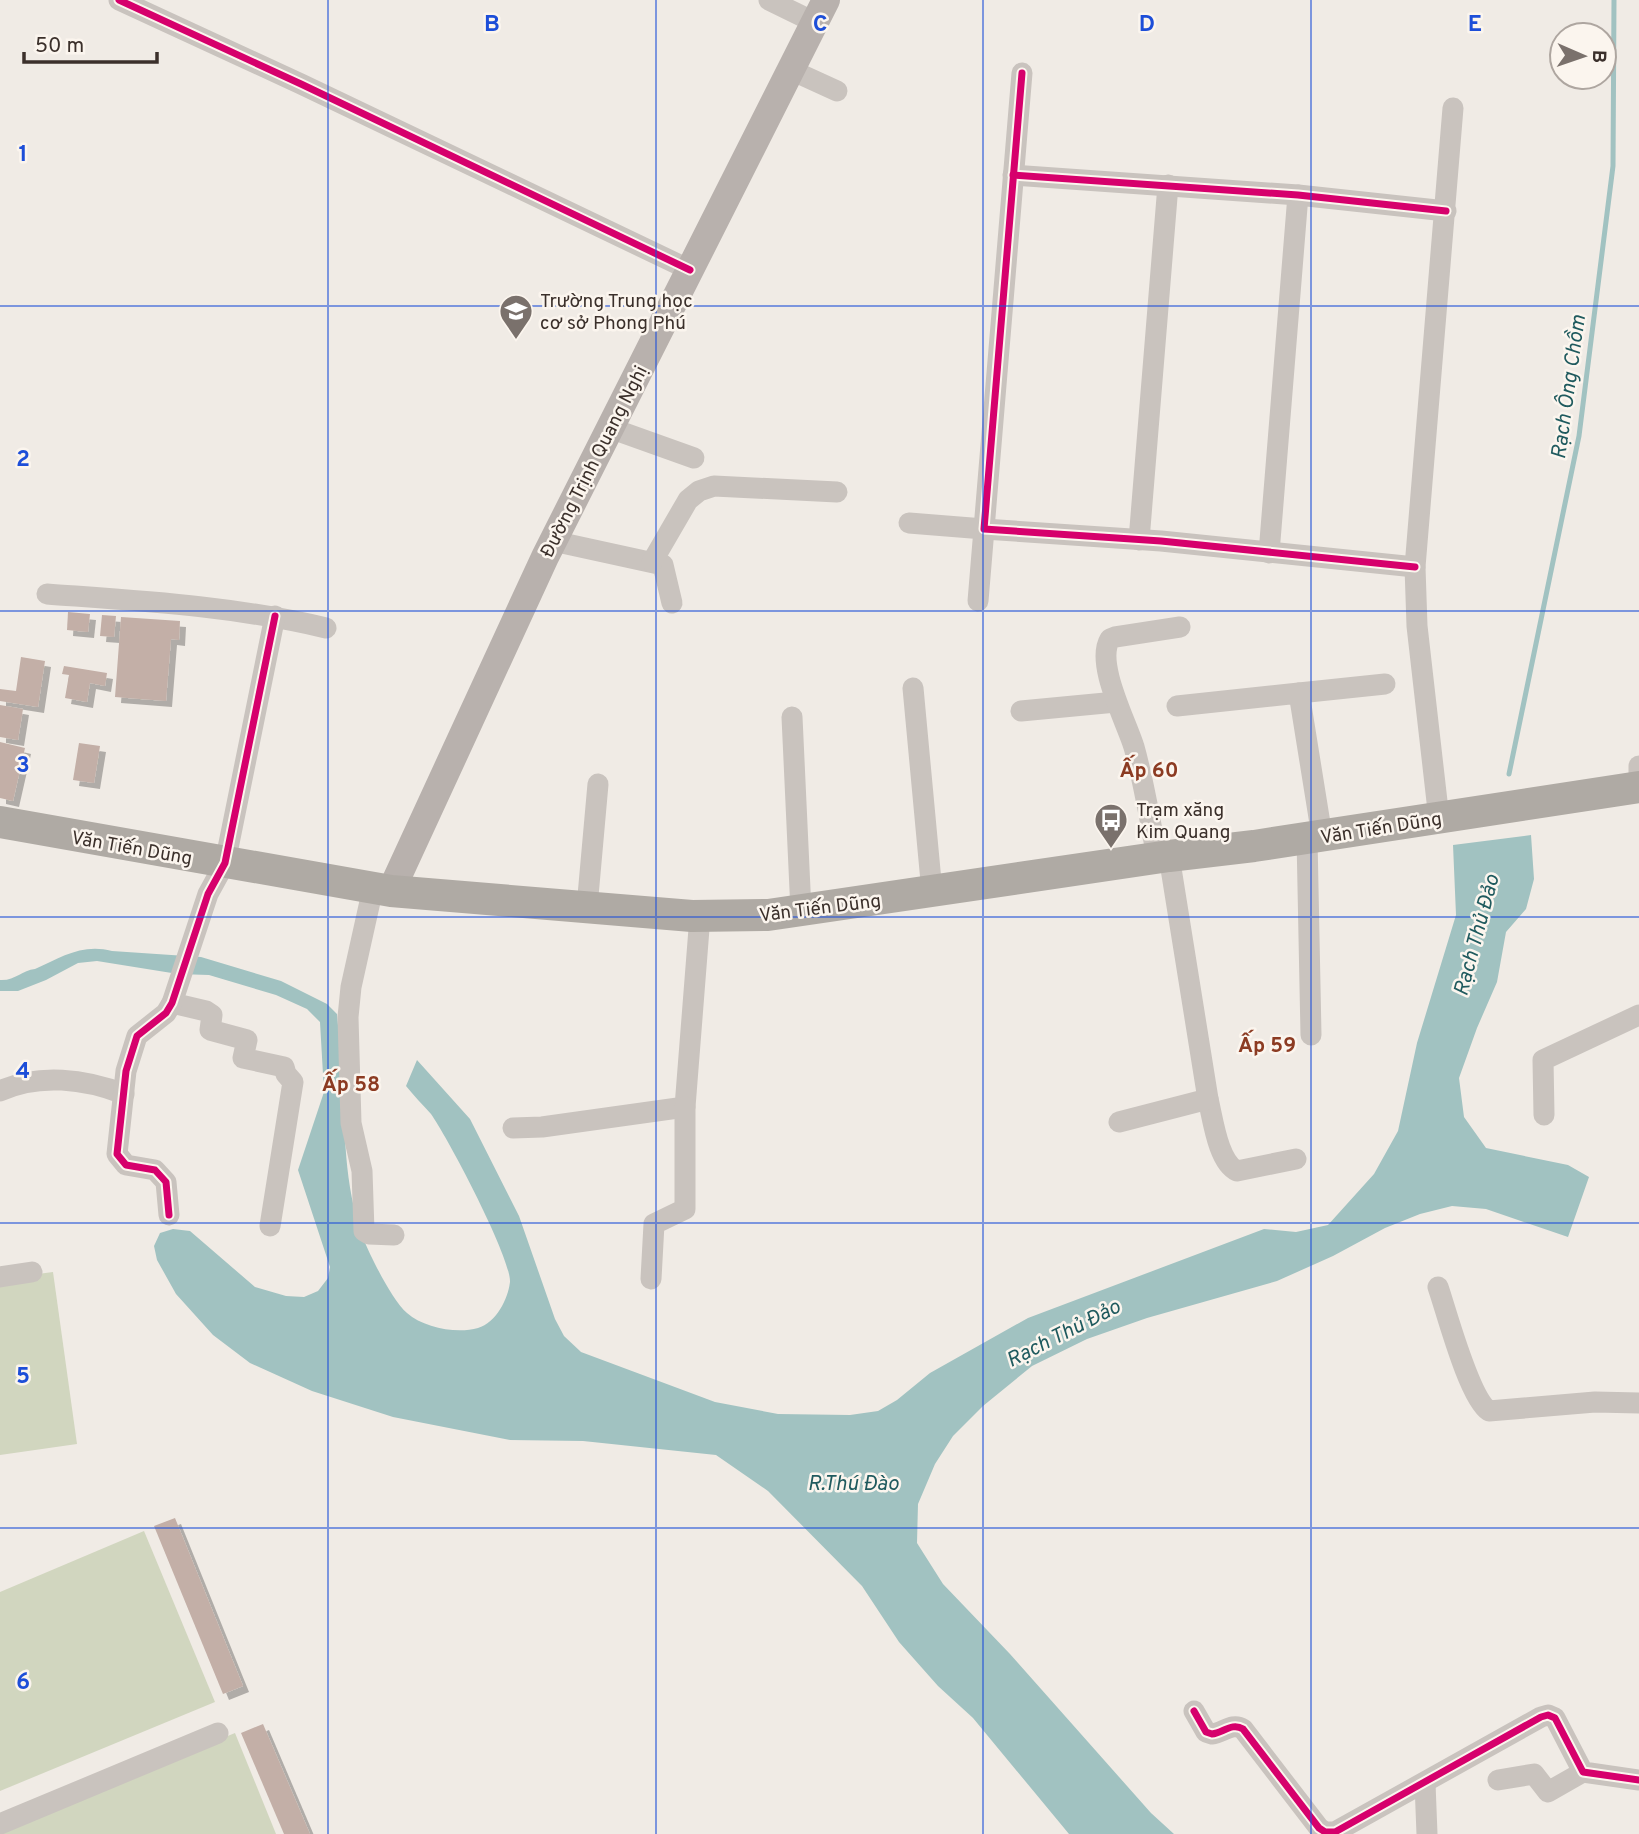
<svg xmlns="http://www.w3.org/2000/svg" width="1639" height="1834" font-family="Overpass,sans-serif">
<defs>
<filter id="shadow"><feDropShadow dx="6" dy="6" stdDeviation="0" flood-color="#0004"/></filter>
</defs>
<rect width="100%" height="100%" fill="#f0ebe5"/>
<g fill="#d1d6bf">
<path d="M53,1272l24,172 -77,11v-176z"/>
<path d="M144,1531l71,171 -215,89v-199z"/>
<path d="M235,1733l41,101h-276v-4z"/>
</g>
<path fill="#a1c2c1" d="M1531,835l3,44 -8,30 -20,23 -9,50 -20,46 -18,50 5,39 22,31 82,17 21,12 -21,60 -82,-28 -34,-3 -32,8 -35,14 -52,28 -56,25 -130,37 -60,21 -55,27 -49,40 -30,30 -18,28 -17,40 -1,39 26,41 67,70 141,159 23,21h-105l-96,-116 -35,-32 -39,-44 -37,-56 -94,-95 -52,-36 -133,-14 -73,-1 -117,-23 -81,-26 -62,-28 -37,-28 -37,-41 -19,-34 -3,-14 6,-13 13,-4 17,2 65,56 31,9 18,1 14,-6 10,-13 2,-11 -32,-97 26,-78 -4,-70 -13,-13 -31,-14 -67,-20 -31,-1 -81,-13 -19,2 -32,17 -28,11h-18v-11c15,1 22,-10 35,-11 26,-12 48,-26 77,-18l89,6 80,24 46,23 10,10c2,24 5,49 6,74 2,53 2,107 23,157 8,18 27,56 41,68 17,15 50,21 71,15 18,-5 30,-29 32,-46 1,-25 -62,-144 -79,-168 -8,-9 -17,-18 -25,-28l11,-26 53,59 49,97 36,103 9,17 17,16 134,50 63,12 72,1 28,-4 19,-11 33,-27 98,-55 236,-89 32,3 32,-7 46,-51 24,-43 19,-88 39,-128 -3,-70z"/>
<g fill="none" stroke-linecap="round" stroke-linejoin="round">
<path stroke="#a1c2c1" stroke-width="5" d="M1509,774l70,-338 34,-270 1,-166"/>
</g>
<g fill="#c3afa7" filter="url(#shadow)">
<path d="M68,612l22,2 -2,18 -21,-2z"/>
<path d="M102,615l14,1 -2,21 -14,-1z"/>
<path d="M121,617l59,4 -1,19 -8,-1 -5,62 -51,-4z"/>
<path d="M21,657l24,4 -7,46 -38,-6v-12l16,2z"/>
<path d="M64,666l43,7 -2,13 -15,-3 -3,19 -22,-4 4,-23 -7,-1z"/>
<path d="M0,705l23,4 -5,31 -18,-3z"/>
<path d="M0,742l25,6 -12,53 -13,-3z"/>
<path d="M79,743l21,3 -6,37 -21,-3z"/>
<path d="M175,1518l68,168 -20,8 -69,-168z"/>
<path d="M263,1724l47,110h-26l-43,-101z"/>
</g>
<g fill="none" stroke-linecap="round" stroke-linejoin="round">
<g stroke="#c9c3be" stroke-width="21">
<path d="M119,0l182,84 389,186"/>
<path d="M769,0l45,22"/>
<path d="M791,70l46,21"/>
<path d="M1022,73l-38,456 177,12 254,26"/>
<path d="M1013,175l285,20 148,16"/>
<path d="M610,428l84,30"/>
<path d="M909,523l75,6 -6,72"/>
<path d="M1139,540l29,-355"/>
<path d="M553,541l110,24 9,38"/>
<path d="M1269,553l29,-358"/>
<path d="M652,562l36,-62 11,-9 15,-5 123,6"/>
<path d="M47,594c94,7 187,12 279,34"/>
<path d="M913,688l19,204"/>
<path d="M1299,693l86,-9"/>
<path d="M1177,706l122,-13 23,143"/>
<path d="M1021,711l95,-9"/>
<path d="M792,717l9,194"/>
<path d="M1639,787v-21"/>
<path d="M1439,819l-22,-193 -2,-59 38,-459"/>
<path d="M1307,838l4,197"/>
<path d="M1157,857c-7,-36 -13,-75 -23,-110 -8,-26 -39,-84 -24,-108l5,-2 65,-10"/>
<path d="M373,888l-22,99 -3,30 3,106 11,48 2,60 5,3 25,1"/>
<path d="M587,907l11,-123"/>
<path d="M172,1003l34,8 6,4 -2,15 37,10 -4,18 41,9 2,7 7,8 -23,144"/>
<path d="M0,1091c39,-18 85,-12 124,3"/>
<path d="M1208,1099c5,20 10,63 29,72l59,-12"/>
<path d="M1544,1115l-1,-55 96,-45"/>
<path d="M1119,1122l89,-23 -39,-243"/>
<path d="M513,1128l29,-1 143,-20 15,-191"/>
<path d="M169,1215l-3,-33 -11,-12 -29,-5 -9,-11 9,-83 11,-35 29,-23 6,-10 36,-109 17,-31 50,-247"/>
<path d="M0,1277l32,-5"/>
<path d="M651,1279l3,-55 31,-15v-102"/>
<path d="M1438,1287c9,26 31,111 51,124l106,-9 44,1"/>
<path d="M1194,1711l12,21 6,2c11,-1 20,-12 31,-5l76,99 6,4h10l206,-115 7,-2 7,3 28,54 56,8"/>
<path d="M1498,1780l36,-6 14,18 35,-20"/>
<path d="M1425,1783l2,51"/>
<path d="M0,1824l218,-91"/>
</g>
<path stroke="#b8b1ad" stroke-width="28" d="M391,891l154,-334 281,-557"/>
<path stroke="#afaaa4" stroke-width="32" d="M0,822l391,69 301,25 76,-1 401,-59 85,-10 385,-59"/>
<defs>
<g id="cycleway">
<path d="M119,0l182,84 389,186"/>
<path d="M1022,73l-38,456 177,12 254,26"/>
<path d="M1013,175l285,20 148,16"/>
<path d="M169,1215l-3,-33 -11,-12 -29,-5 -9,-11 9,-83 11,-35 29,-23 6,-10 36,-109 17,-31 50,-247"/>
<path d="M1194,1711l12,21 6,2c11,-1 20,-12 31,-5l76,99 6,4h10l206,-115 7,-2 7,3 28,54 56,8"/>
</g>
</defs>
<use href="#cycleway" stroke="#fbf5ee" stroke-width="11"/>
<use href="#cycleway" stroke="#d6006c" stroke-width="7"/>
</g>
<path fill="none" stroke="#1d4ed8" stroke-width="2" stroke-opacity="0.55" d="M328,0v1834M656,0v1834M983,0v1834M1311,0v1834M0,306h1639M0,611h1639M0,917h1639M0,1223h1639M0,1528h1639"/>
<defs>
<symbol id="school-pin" viewBox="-11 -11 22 30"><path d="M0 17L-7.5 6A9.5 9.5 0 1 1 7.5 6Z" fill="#7a716c" stroke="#fbf5ee"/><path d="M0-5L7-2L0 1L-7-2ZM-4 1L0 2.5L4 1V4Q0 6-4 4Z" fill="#fff"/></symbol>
<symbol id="bus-pin" viewBox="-11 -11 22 30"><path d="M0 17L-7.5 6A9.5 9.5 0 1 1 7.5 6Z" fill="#7a716c" stroke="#fbf5ee"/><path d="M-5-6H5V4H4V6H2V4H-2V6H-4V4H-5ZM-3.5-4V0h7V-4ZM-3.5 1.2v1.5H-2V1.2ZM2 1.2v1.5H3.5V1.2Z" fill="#fff"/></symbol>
</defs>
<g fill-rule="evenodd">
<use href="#school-pin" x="497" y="292" width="38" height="52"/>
<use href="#bus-pin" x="1092" y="801" width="38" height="52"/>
</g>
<g text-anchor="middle" stroke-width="5" stroke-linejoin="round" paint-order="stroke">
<g font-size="19" fill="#3b302b" stroke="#fbf5ee" text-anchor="start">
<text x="540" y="307">Trường Trung học<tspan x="540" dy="22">cơ sở Phong Phú</tspan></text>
<text x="1136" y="816">Trạm xăng<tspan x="1136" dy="22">Kim Quang</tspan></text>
</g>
<g font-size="19" fill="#3b302b" stroke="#fbf5ee">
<text transform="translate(593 461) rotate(-63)" y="7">Đường Trịnh Quang Nghị</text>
<text transform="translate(1381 827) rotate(-9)" y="7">Văn Tiến Dũng</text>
<text transform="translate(132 847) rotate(10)" y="7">Văn Tiến Dũng</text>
<text transform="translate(820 907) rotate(-7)" y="7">Văn Tiến Dũng</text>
</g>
<g font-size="21" font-style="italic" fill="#1f5a5e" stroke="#fbf5ee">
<text transform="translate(1568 387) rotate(-82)" y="7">Rạch Ông Chồm</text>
<text transform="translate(1476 935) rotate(-75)" y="7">Rạch Thủ Đảo</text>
<text transform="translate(1063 1333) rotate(-27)" y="7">Rạch Thủ Đảo</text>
<text x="853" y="1490">R.Thú Đào</text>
</g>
<g font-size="21" font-weight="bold" fill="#8c3b22" stroke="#fbf5ee">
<text x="1149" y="777">Ấp 60</text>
<text x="1267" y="1052">Ấp 59</text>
<text x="351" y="1091">Ấp 58</text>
</g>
</g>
<g font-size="23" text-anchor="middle" font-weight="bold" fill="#1d4ed8" stroke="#fbf5ee" stroke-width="5" stroke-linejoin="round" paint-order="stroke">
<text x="492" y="31">B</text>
<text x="820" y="31">C</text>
<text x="1147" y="31">D</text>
<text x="1475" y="31">E</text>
<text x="23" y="161">1</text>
<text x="23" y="466">2</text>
<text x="23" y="772">3</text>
<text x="23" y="1078">4</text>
<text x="23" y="1383">5</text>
<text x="23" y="1689">6</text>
</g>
<g transform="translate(1583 56) rotate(92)"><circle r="33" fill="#fbf5ee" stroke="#aea6a0" stroke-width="2"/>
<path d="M0-5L12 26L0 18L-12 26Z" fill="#7a716c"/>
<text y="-10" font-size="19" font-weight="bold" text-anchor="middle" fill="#3b302b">B</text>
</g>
<path d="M24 52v10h133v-10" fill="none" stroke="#3b302b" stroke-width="3.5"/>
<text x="35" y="52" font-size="21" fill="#3b302b" stroke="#fbf5ee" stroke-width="5" paint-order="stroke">50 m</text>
</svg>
